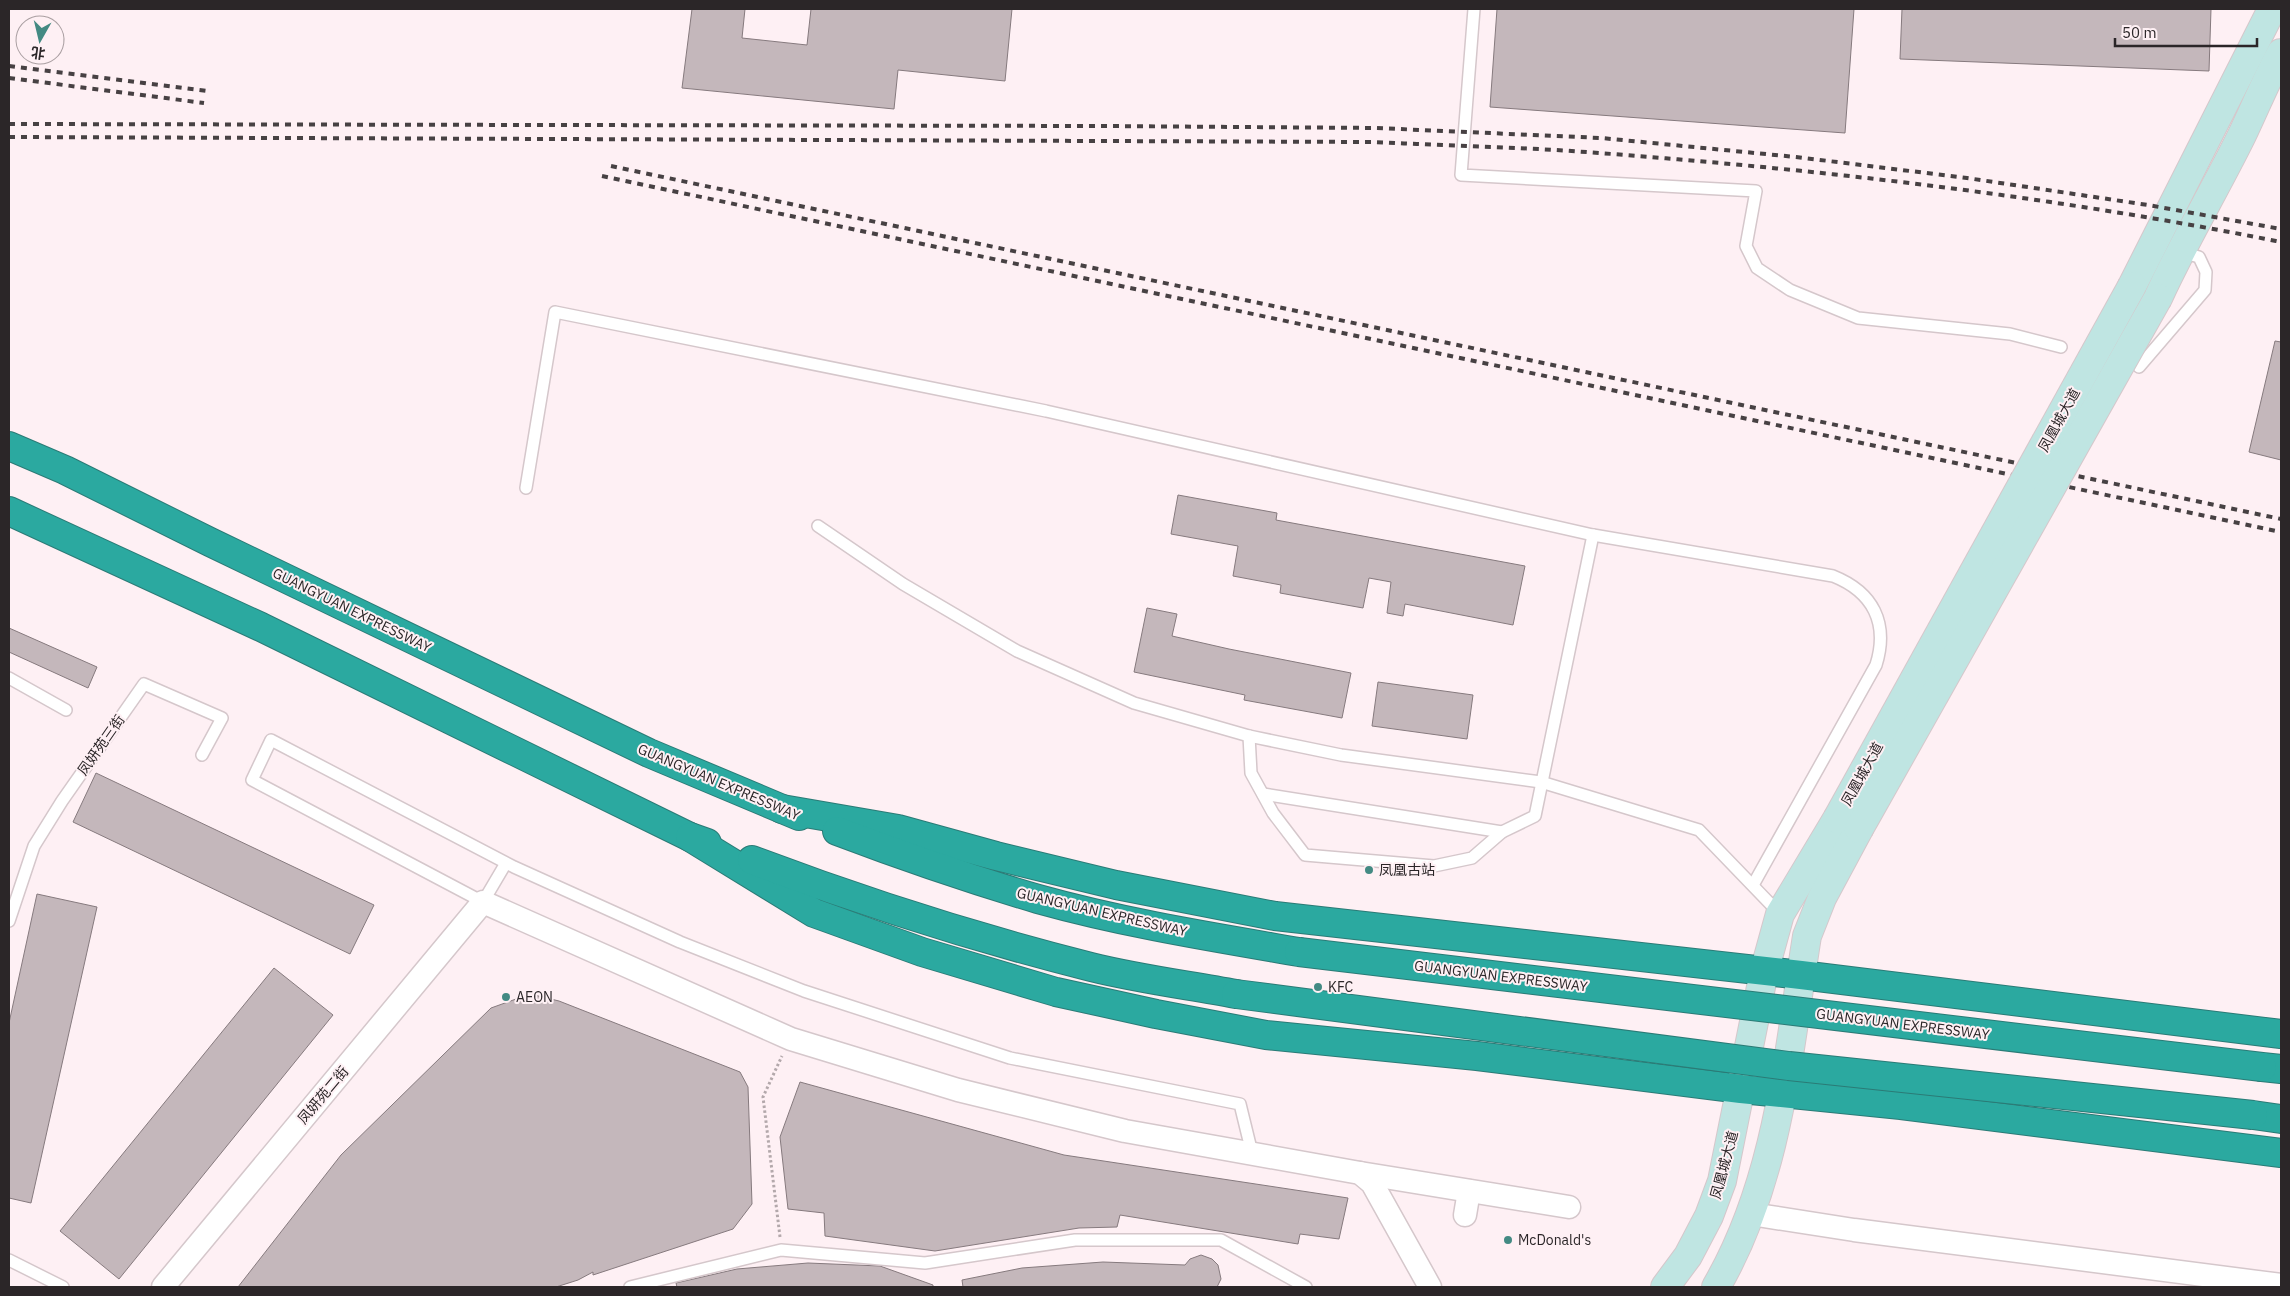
<svg xmlns="http://www.w3.org/2000/svg" width="2290" height="1296" font-family="'IBM Plex Sans','Noto Sans SC',sans-serif">
<rect width="100%" height="100%" fill="#fef0f4"/>
<g fill="#c4b7bb" stroke="#867a7e">
<path d="M692,9h53l-3,29 65,7 4,-36h201l-7,72 -107,-11 -4,39 -212,-21z"/>
<path d="M1497,9h357l-9,124 -355,-26z"/>
<path d="M1902,9h309l-2,62 -309,-12z"/>
<path d="M2275,341l6,1v118l-32,-8z"/>
<path d="M1178,495l99,18 -1,7 249,46 -12,59 -108,-21 -2,12 -16,-3 4,-31 -22,-4 -6,30 -83,-15 1,-8 -48,-9 5,-30 -67,-12z"/>
<path d="M1147,608l30,6 -5,22 57,13 122,24 -9,45 -98,-18 1,-5 -111,-23z"/>
<path d="M9,628l88,39 -9,21 -79,-36z"/>
<path d="M1378,682l95,13 -6,44 -95,-13z"/>
<path d="M96,773l278,132 -24,49 -277,-132z"/>
<path d="M37,894l60,13 -66,296 -22,-5v-175z"/>
<path d="M274,968l59,47 -214,264 -59,-48z"/>
<path d="M530,994l29,7 181,71 8,15 4,117 -19,25 -140,46v-3l-15,8 -22,7h-318l103,-132 150,-147z"/>
<path d="M800,1082l264,73 284,43 -9,41 -39,-5 -2,10 -178,-29 -3,12 -38,1 -144,23 -110,-15 -1,-23 -36,-4 -8,-72z"/>
<path d="M1201,1255l11,4 6,6 3,14 -4,8h-254l-1,-7 60,-12 81,-6 82,3 5,-6z"/>
<path d="M808,1263l72,3 53,19v2h-256l-1,-4 61,-14z"/>
</g>
<g fill="none" stroke-linecap="round" stroke-linejoin="round">
<defs>
<g id="lane">
<path d="M1474,9l-13,166 295,16 -10,55 11,22 33,22 68,28 152,16 51,13"/>
<path d="M2139,367l66,-77 1,-18 -7,-15 -18,-5"/>
<path d="M526,488l29,-176 491,99 547,124 240,41c40,16 56,47 43,89l-123,220"/>
<path d="M818,526l85,58 114,67 117,52 115,33 92,19 200,27 158,48 81,84"/>
<path d="M9,678l57,32"/>
<path d="M1249,736l2,37 22,40 32,42 129,11 38,-8 30,-26 33,-16 58,-281"/>
<path d="M1263,794l239,38"/>
<path d="M506,863l-23,39 -231,-122 19,-40 243,127 166,75 124,49 206,67 230,46 12,49"/>
<path d="M9,921l25,-75 28,-45 82,-117 78,34 -20,37"/>
<path d="M9,1260l54,27"/>
<path d="M630,1287l151,-37 144,13 150,-23h146l85,47"/>
</g>
<g id="street">
<path d="M1360,1173l209,34"/>
<path d="M1751,1214l103,16 427,55"/>
<path d="M1465,1215l4,-24"/>
<path d="M163,1287l320,-385 308,137 167,51 167,41 235,42 12,10 58,104"/>
</g>
<g id="secondary">
<path d="M2132,286l140,-277"/>
<path d="M2158,298c25,-55 57,-108 84,-163 13,-27 24,-55 39,-82"/>
<path d="M1665,1287l23,-31 21,-40 13,-35 42,-209 16,-58 57,-95"/>
<path d="M1716,1287c62,-106 72,-232 91,-351l15,-38 37,-69"/>
</g>
<g id="highway">
<path d="M9,446l56,24 145,72 439,211 150,63"/>
<path d="M9,511l252,116 429,210 17,6"/>
<path d="M782,809l116,20 98,27 120,29 159,31 526,59 480,59"/>
<path d="M837,831c66,25 133,48 201,68 86,24 174,38 261,53"/>
<path d="M690,837l124,76 108,39 134,40 100,22 110,21 211,21 264,33 160,16 380,48"/>
<path d="M752,860c111,42 224,78 339,107 48,12 97,18 145,27"/>
<path d="M2262,1067l19,2"/>
<path d="M2253,1115l28,4"/>
</g>
</defs>
<use href="#lane" stroke="#d5c7cb" stroke-width="14"/>
<use href="#street" stroke="#d5c7cb" stroke-width="25"/>
<use href="#secondary" stroke="#d5c7cb" stroke-width="30"/>
<use href="#highway" stroke="#2b7b76" stroke-width="30"/>
<path stroke="#b3a8ab" stroke-width="3" stroke-dasharray="2.5 2.5" stroke-linecap="butt" d="M780,1237l-17,-140 19,-41"/>
<use href="#lane" stroke="#fff" stroke-width="11"/>
<use href="#street" stroke="#fff" stroke-width="22"/>
<use href="#secondary" stroke="#bfe5e2" stroke-width="28"/>
<use href="#highway" stroke="#2ba9a0" stroke-width="28"/>
<g stroke="#474143" stroke-width="4" stroke-dasharray="6 6" stroke-linecap="butt">
<path d="M9,66l198,25"/>
<path d="M9,78l195,25"/>
<path d="M9,124l1095,2 272,2 225,10 195,19 171,21 181,27 133,24"/>
<path d="M9,137l1365,5c75,4 150,5 225,11 228,17 457,44 682,89"/>
<path d="M611,166l1670,353"/>
<path d="M602,176l1679,356"/>
</g>
<defs>
<g id="secondary-bridge">
<path d="M1837,819l295,-533"/>
<path d="M1859,829l299,-531"/>
</g>
<g id="highway-bridge">
<path d="M1299,952l963,115"/>
<path d="M1236,994l553,72 464,49"/>
</g>
</defs>
<use href="#secondary-bridge" stroke="#d5c7cb" stroke-width="30" stroke-linecap="butt"/>
<use href="#highway-bridge" stroke="#2b7b76" stroke-width="30" stroke-linecap="butt"/>
<use href="#secondary-bridge" stroke="#bfe5e2" stroke-width="28"/>
<use href="#highway-bridge" stroke="#2ba9a0" stroke-width="28"/>
</g>
<g fill="#438a83" stroke="#fef0f4" stroke-width="2">
<circle cx="1369" cy="870" r="5"/>
<circle cx="1318" cy="987" r="5"/>
<circle cx="506" cy="997" r="5"/>
<circle cx="1508" cy="1240" r="5"/>
</g>
<g text-anchor="middle" stroke-width="4" stroke-linejoin="round" paint-order="stroke">
<g font-size="14" fill="#2b2628" stroke="#fef0f4">
<text transform="translate(2059 420) rotate(-61)" y="5">凤凰城大道</text>
<text transform="translate(352 610) rotate(26)" y="5">GUANGYUAN EXPRESSWAY</text>
<text transform="translate(101 745) rotate(-55)" y="5">凤妍苑三街</text>
<text transform="translate(1862 774) rotate(-61)" y="5">凤凰城大道</text>
<text transform="translate(719 782) rotate(23)" y="5">GUANGYUAN EXPRESSWAY</text>
<text transform="translate(1102 912) rotate(13)" y="5">GUANGYUAN EXPRESSWAY</text>
<text transform="translate(1501 976) rotate(7)" y="5">GUANGYUAN EXPRESSWAY</text>
<text transform="translate(1903 1024) rotate(7)" y="5">GUANGYUAN EXPRESSWAY</text>
<text transform="translate(323 1095) rotate(-50)" y="5">凤妍苑二街</text>
<text transform="translate(1724 1165) rotate(-75)" y="5">凤凰城大道</text>
</g>
<g font-size="14" fill="#2b2628" stroke="#fef0f4" text-anchor="start">
<text x="1379" y="875">凤凰古站</text>
<text x="1328" y="992">KFC</text>
<text x="516" y="1002">AEON</text>
<text x="1518" y="1245">McDonald's</text>
</g>
</g>
<rect width="2290" height="1296" fill="none" stroke="#2b2628" stroke-width="20"/>
<g transform="translate(40 40) rotate(188)"><circle r="24" fill="#fef0f4" stroke="#aa9fa2"/>
<path d="M0-4L9 19L0 12L-9 19Z" fill="#438a83"/>
<text y="-8" font-size="14" font-weight="bold" text-anchor="middle" fill="#2b2628">北</text>
</g>
<path d="M2115 38v8h142v-8" fill="none" stroke="#2b2628" stroke-width="2.5"/>
<text x="2122" y="38" font-size="15" fill="#2b2628" stroke="#fef0f4" stroke-width="4" paint-order="stroke">50 m</text>
</svg>
